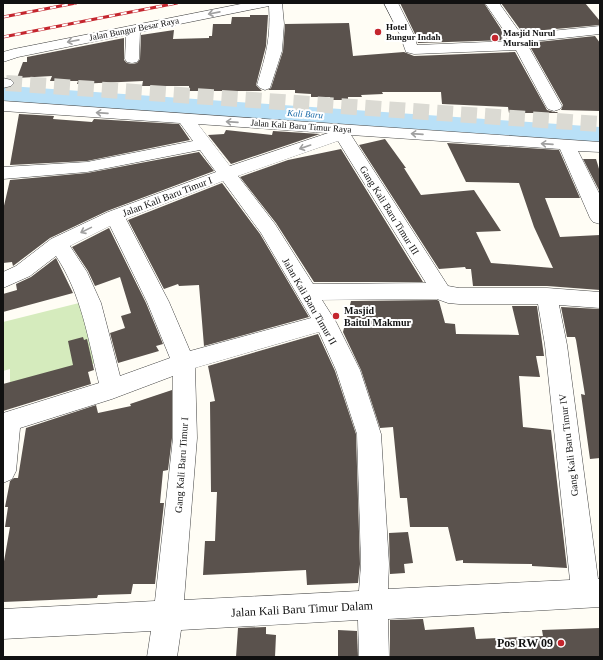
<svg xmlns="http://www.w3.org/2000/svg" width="603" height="660" font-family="Georgia,serif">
<rect width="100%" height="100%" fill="#fffdf5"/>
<path fill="#d5ebbd" d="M83,302l18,60 -91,22v-15l-7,2v-49z"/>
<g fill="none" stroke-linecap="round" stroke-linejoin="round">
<path fill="#b9e0f7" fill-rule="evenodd" d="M9,86l591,41v16l-591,-41 -6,-2v-12z"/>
</g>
<g fill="#5a524d">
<path d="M400,3h84l24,37 -90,3 -3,-9z"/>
<path d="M501,3h84l15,18v4l-78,7z"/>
<path d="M250,15h18l-2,31 -10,39 6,6h-73v-5h-47l1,-5 -66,3 1,-3h-28l2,-5 -35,2 6,-16h4v-5l97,-19v22l3,3 5,1 5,-1 3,-4 1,-24 33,-5 -1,9 36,-1v-2h3l1,-12h18l1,-7h18z"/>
<path d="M349,23l4,33 51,-4 10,4 101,-4 32,58 7,2h3l1,1h-49l-1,-6 -66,-3 -1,-12h-59l1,2 -22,1 1,2h-14v3h-18v-3h-19v-3l-16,-1v-3h-27l3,-2 12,-37 2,-27z"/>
<path d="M595,36l5,7v68l-39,-1 2,-5 -35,-62z"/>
<path d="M19,114l35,2 -1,3 39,3 2,-3 85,5 11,16 -103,21 -77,4z"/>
<path d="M226,130l46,5 1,-4 47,3 -89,30 -23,-29 16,-1z"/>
<path d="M385,139l21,29h-2l17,27 53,-5 27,41 -25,1 15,31 62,5 -19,-41 -15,-44 -53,-1 -19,-39 112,7 21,48h-35l15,39 40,-2v55l-53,-4h-74l-2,-17h-5l-1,-2 -26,2 -80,-124z"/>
<path d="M341,149l82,133h-109l-38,-59 -36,-46 48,-17z"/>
<path d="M199,152l15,19 -107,40 -57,27 -37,28 -1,-4 -9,1v-53l7,-30 77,-7z"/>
<path d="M583,159h13l4,13v20z"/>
<path d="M222,183l38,51 49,83 -105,29 -5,-61 -20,1 -1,-2 -14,5 -36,-69z"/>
<path d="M109,228l37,75 17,41 -7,2 3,5 -41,12 -8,-30 15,-5 -4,-12 10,-3 -11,-36 -25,9 -7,-15 -16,-24z"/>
<path d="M56,258l17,35 -70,19v-18l14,-4 -1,-6 15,-7z"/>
<path d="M437,300l2,1 6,22 10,1 1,10 63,1 -7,-29h25l7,50h-8l4,21 -21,-1 4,51 28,3 16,138 -35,-2v-2l-69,-1v-3l-7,1 -8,-34h-38l-3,-29h-7l-7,-71 -13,1 -19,-58 -18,-38 8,-31z"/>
<path d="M561,307l39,2v149l-10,1 -9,-65 4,1 -9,-55 -1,-3h-8z"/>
<path d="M318,334l17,37 21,63 4,130 -2,19 -51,2 -1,-15 -103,5 2,-34h10l2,-49h-6l-1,-90 5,-1 -7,-35z"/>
<path d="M83,337l1,3 3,-1 7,31 -6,2 3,12 -88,27v-27l70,-19 -5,-24z"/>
<path d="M172,390v48l-4,32 -5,1 -3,32h4l-9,81h-22l-2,10 -33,1 -1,3 -94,4v-35l7,-40h-5l3,-20h-3l5,-26 4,-3h4l8,-50 70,-23 2,8 33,-7 -1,-2z"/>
<path d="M408,532l5,31 -9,1 1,9 -15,1 -1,-41z"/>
<path d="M423,619l2,11 49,-3 2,12 67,-3 -1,-6 58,-2v29h-210v-37z"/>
<path d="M266,627v7l10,1 -1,22h-39l2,-29z"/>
<path d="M338,630l19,1 1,26h-20z"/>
</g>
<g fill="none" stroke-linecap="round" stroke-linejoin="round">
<path stroke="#dbdad3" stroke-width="16" stroke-dasharray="16 8" stroke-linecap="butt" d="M6,83l594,41"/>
<defs>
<g id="minor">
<path d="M246,3h36l2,21 -2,27 -12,37 -5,2 -5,-2 -3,-3c9,-30 14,-47 12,-79l-129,26 -1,27 -2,3 -5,1 -5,-1 -2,-3 1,-24 -108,22 -15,5v-10l11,-3z"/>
<path d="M384,3h14l16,32 3,10 94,-4 -26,-38h14l22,31 79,-8v8l-74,8 36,64 -2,3 -6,2 -6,-2 -2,-3 -30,-56 -102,4 -8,-2 -6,-17z"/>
<path d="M3,78l8,2 3,3 -3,3 -8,2z"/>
<path d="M3,101l597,41v10l-22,-1 22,44v29l-7,-2 -3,-4 -30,-69 -209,-14 97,151 11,2h88l53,4v16l-41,-3 8,40 31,234h2v28l-212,12 1,38h-30l-1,-37 -177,10 -4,27h-30l4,-26 -148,8v-30l152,-8 18,-163v-62l-61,23 -92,29 -4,43 -4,8 -9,4v-70l96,-30c-11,-44 -17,-88 -43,-127l-26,20 -27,12v-16l13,-6 35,-27 57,-27 108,-40 -16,-22 -113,22 -84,7v-12l84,-5 106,-21 -13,-18 -177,-12zM198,124l130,9 -98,33zM338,141l88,142 -113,1 -38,-60 -37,-48zM223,181l38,52 50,85 -121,33 -21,-49 -43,-83zM110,226l37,76 23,56 -50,18 -19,-73 -14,-31 -17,-26zM437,299l11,4 11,1h79l7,41 25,235 -182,9 1,-25 -8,-130 -21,-64 -24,-48 -14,-22zM319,332l17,38 21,64 4,130 -2,27 -175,9 13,-162 -2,-70z"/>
</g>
</defs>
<use href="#minor" stroke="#444" stroke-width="1"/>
<use href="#minor" fill="#fff" fill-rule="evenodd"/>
<defs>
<g id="rail">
<path d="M3,17l73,-14"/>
<path d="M3,37l174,-34"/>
</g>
</defs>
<use href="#rail" stroke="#c4262e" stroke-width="3"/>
<use href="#rail" stroke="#fff" stroke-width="2" stroke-dasharray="6" stroke-linecap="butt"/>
</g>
<defs><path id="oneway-shaft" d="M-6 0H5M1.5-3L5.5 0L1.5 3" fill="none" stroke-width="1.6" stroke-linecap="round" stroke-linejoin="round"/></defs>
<g stroke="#a0a0a0">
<use href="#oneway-shaft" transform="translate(214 13) rotate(169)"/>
<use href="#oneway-shaft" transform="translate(73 41) rotate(169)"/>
<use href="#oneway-shaft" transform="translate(102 113) rotate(-176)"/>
<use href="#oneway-shaft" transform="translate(232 122) rotate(-176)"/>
<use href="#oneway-shaft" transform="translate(417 134) rotate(-176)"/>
<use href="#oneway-shaft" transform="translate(547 144) rotate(-176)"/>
<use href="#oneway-shaft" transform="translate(305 147) rotate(161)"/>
<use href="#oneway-shaft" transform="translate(86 230) rotate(154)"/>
</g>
<g fill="#c4262e" stroke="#fff" stroke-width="1.5">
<circle cx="378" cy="32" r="4"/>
<circle cx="495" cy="38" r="4"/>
<circle cx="336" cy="316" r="4"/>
<circle cx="561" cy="643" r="4"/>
</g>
<g text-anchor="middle" stroke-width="4" stroke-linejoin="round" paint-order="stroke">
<g font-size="9" font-weight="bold" fill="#111" stroke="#fff" text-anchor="start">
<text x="386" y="30">Hotel<tspan x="386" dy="10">Bungur Indah</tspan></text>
<text x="503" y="36">Masjid Nurul<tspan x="503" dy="10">Mursalin</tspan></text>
</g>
<g font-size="9" fill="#111" stroke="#fff">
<text transform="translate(134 29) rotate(-11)" y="3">Jalan Bungur Besar Raya</text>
<text transform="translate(301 126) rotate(4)" y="3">Jalan Kali Baru Timur Raya</text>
</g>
<g font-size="9" font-style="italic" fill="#1768a6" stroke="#fff">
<text transform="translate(305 114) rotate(4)" y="3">Kali Baru</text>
</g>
<g font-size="10" fill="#111" stroke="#fff">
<text transform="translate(167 196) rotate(-21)" y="4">Jalan Kali Baru Timur I</text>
<text transform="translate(390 210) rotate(58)" y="4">Gang Kali Baru Timur III</text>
<text transform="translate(310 301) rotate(60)" y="4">Jalan Kali Baru Timur II</text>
<text transform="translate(568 445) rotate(-97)" y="4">Gang Kali Baru Timur IV</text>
<text transform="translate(181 465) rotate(-86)" y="4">Gang Kali Baru Timur I</text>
</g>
<g font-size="10" font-weight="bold" fill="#111" stroke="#fff" text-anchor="start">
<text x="344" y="314">Masjid<tspan x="344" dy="12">Baitul Makmur</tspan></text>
</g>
<g font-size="12" fill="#111" stroke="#fff">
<text transform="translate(302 609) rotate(-3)" y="4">Jalan Kali Baru Timur Dalam</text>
</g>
<g font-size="12" font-weight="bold" fill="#111" stroke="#fff" text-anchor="end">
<text x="553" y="647">Pos RW 09</text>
</g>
</g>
<rect width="603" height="660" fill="none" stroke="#111111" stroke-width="8"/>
</svg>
